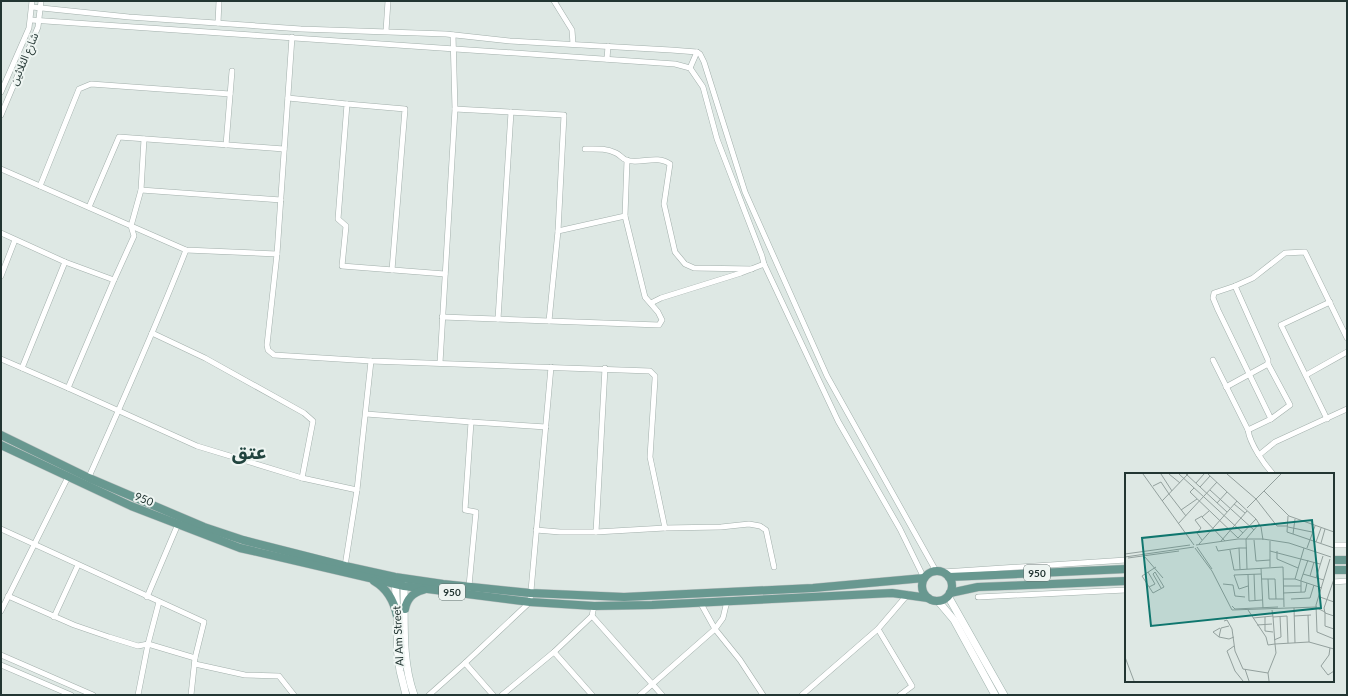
<svg xmlns="http://www.w3.org/2000/svg" width="1348" height="696" font-family="Lato,'Noto Sans Arabic',sans-serif">
<rect width="100%" height="100%" fill="#dee8e4"/>
<g fill="none" stroke-linecap="round" stroke-linejoin="round">
<defs>
<g id="minor">
<path d="M554,1l18,29 1,14"/>
<path d="M32,7l97,10 172,12 145,5 64,7 161,9 26,2 3,2 4,8 41,130 82,184 109,195"/>
<path d="M31,20l644,44 15,4 13,19 14,52 45,117 2,8 74,157 62,108 24,49"/>
<path d="M218,23l1,-22"/>
<path d="M386,31l2,-30"/>
<path d="M292,37l-15,217 -10,91 1,5 6,5 97,6 279,10 5,5v3l-5,78 15,71"/>
<path d="M607,59l1,-13"/>
<path d="M690,68l7,-16"/>
<path d="M1,92l28,-64 3,-27"/>
<path d="M288,98l59,6 -9,115 8,7 -4,40 103,8"/>
<path d="M347,104l58,5 -13,161"/>
<path d="M455,109l109,6 -6,116 -9,90"/>
<path d="M1,115l37,-88 3,-26"/>
<path d="M226,145l6,-74"/>
<path d="M585,149c11,0 21,-1 31,4 4,2 7,6 10,7 13,5 31,-6 44,4l-6,40 11,48 10,12 9,4 58,1"/>
<path d="M1,169l185,81 91,4"/>
<path d="M40,186l39,-97 12,-5 139,10"/>
<path d="M141,190l140,10"/>
<path d="M89,207l30,-70 165,12"/>
<path d="M625,216l2,-56"/>
<path d="M1,233l64,29 49,18"/>
<path d="M1,276l14,-36"/>
<path d="M1235,286l33,74v4l22,41 -19,14 -23,11"/>
<path d="M651,303l10,-5 80,-25 23,-9"/>
<path d="M442,317l217,8 3,-5 -4,-8 -13,-15 -20,-81 -67,15"/>
<path d="M498,319l13,-207"/>
<path d="M152,333l53,25 99,55 9,8 -11,57"/>
<path d="M1,359l67,29 129,58 105,32 55,12"/>
<path d="M1213,360l35,70c2,14 16,34 25,44"/>
<path d="M440,363l15,-254 -2,-74"/>
<path d="M22,368l43,-106"/>
<path d="M1306,375l41,-23"/>
<path d="M1226,387l42,-23"/>
<path d="M68,388l46,-108 20,-44 -3,-10 10,-36 3,-51"/>
<path d="M366,414l105,8 -6,88 11,2 -7,74"/>
<path d="M1271,419l-53,-109 -5,-12 1,-5 21,-7 18,-8 32,-25 20,-1 42,86"/>
<path d="M1327,419l-46,-94 49,-23"/>
<path d="M471,422l75,5"/>
<path d="M1259,455l16,-13 72,-33"/>
<path d="M88,479c34,-76 68,-152 98,-229"/>
<path d="M1,529l203,93 -9,36 -4,37"/>
<path d="M536,530l24,2h36l9,-164"/>
<path d="M596,532l69,-4 56,-1 28,-3 11,2 6,4 8,37"/>
<path d="M1333,545h14"/>
<path d="M345,566l12,-76 14,-129"/>
<path d="M943,572l183,-12"/>
<path d="M1333,582l14,-1"/>
<path d="M8,596l66,29 35,12 29,9 10,-2 47,14"/>
<path d="M147,597l31,-73"/>
<path d="M978,597l148,-7"/>
<path d="M700,602l15,27 25,31 23,35"/>
<path d="M1,611l67,-134"/>
<path d="M592,616l70,79"/>
<path d="M54,617l24,-52"/>
<path d="M878,629l34,57 -12,9"/>
<path d="M554,652l38,43"/>
<path d="M1,655l92,40"/>
<path d="M465,663l28,32"/>
<path d="M195,664l50,11 34,1 15,19"/>
<path d="M1,665l70,30"/>
<path d="M138,695l10,-51 11,-42"/>
<path d="M429,695l36,-32 65,-61 21,-235"/>
<path d="M502,695l52,-43 38,-36 2,-10"/>
<path d="M640,695l75,-66 8,-11 4,-17"/>
<path d="M802,695l76,-66 30,-35"/>
</g>
<g id="secondary">
<path d="M395,579l3,51 -1,18 3,23 6,24"/>
<path d="M404,580c1,38 -3,79 10,115"/>
<path d="M948,596l56,99"/>
<path d="M938,601l16,19 41,75"/>
</g>
<g id="primary">
<path d="M1,435l88,43 115,49 39,13 102,26 50,11 48,7 87,9 94,4 189,-9 111,-10"/>
<path d="M1,445l130,61 109,42 164,38 126,16 64,4 58,-1 240,-12 36,5"/>
<path d="M1333,560h14"/>
<path d="M1333,570h14"/>
<circle cx="937" cy="586" r="15"/>
<path d="M949,577l177,-8"/>
<path d="M374,581c14,8 20,20 23,35"/>
<path d="M950,593l28,-6 148,-6"/>
<path d="M405,609c2,-10 7,-16 18,-19"/>
</g>
</defs>
<use href="#minor" stroke="#a2afab" stroke-width="6"/>
<use href="#secondary" stroke="#9fb2ad" stroke-width="8"/>
<use href="#primary" stroke="#bdc2c2" stroke-width="9"/>
<use href="#minor" stroke="#fff" stroke-width="5"/>
<use href="#secondary" stroke="#fff" stroke-width="7"/>
<use href="#primary" stroke="#689890" stroke-width="8"/>
</g>
<g text-anchor="middle" stroke-width="4" stroke-linejoin="round" paint-order="stroke">
<g fill="#eef5f2" stroke="#5f6f6c" stroke-width="1">
<rect x="1024" y="565" width="26" height="16" rx="3"/>
<rect x="439" y="584" width="26" height="16" rx="3"/>
</g>
<g font-size="10" font-weight="bold" fill="#223532">
<text x="1037" y="577">950</text>
<text x="452" y="596">950</text>
</g>
<g font-size="11" fill="#223532" stroke="#eef5f2">
<text transform="translate(24 59) rotate(-67)" y="4">شارع الثلاثين</text>
<text transform="translate(144 499) rotate(22)" y="4">950</text>
<text transform="translate(398 636) rotate(-93)" y="4">Al Am Street</text>
</g>
<g font-size="19" font-weight="bold" fill="#21443f" stroke="#eef5f2">
<text x="249" y="459">عتق</text>
</g>
</g>
<g transform="translate(1125 473)">
<rect width="209" height="209" fill="#dee8e4"/>
<path fill="none" stroke="#93a09d" stroke-width="1" d="M18,1l51,71M36,1l11,17M44,1l11,9M54,1l64,59M61,1l41,38M83,1l48,45 5,8 2,13M102,1l29,25 -9,9M156,1l-25,25 21,27h11M71,10l8,-9M28,13l8,-4 8,12M75,14l10,-11M69,15l-4,4 48,46M85,17l44,40M139,18l25,25 45,16M44,21l17,22M37,28l26,-27M92,30l10,-11M109,31l11,9M56,37l16,-11M84,38l-7,6 23,24M163,43l-1,16 47,16M53,51l39,-42M163,54l24,5M168,61l2,-15M113,65l18,-19M77,67l-5,-7 4,-5 -6,-8 7,-4M129,67l2,21 14,-1M96,68l26,-30M191,69l5,-14M196,70l4,-14M74,71l38,-43M71,72l42,-6h25l26,4 42,14M91,73l2,5 21,-3M72,74l15,22M70,75l17,23 20,39 85,-3M182,75l8,-22M105,77l4,20 49,-3 1,40M145,78l50,13M152,78v8l21,9M0,81l65,-9M0,84l69,-10M20,84l18,21M3,85l51,-7M205,86l-14,46 1,27 17,7M145,94v-26M136,95l2,40M115,96l-1,-21h8M122,96l-1,-30 13,-15M23,99l7,12 -6,3M30,99l9,15 -11,6 -11,-17 14,-9M30,99l-2,2 8,14M129,101l1,26M178,101l21,6M123,102l1,26 13,-1M185,103l4,-14M191,105l7,-22M137,106h13l1,20h8M143,106l1,20h7M158,106h12l27,9M170,106l9,-31M209,106l-10,29 1,5 9,3M98,111l10,1 2,11 10,1M123,113l-9,3 -5,-14 27,-1M158,113h18M176,119v-12l7,-20M158,120l22,-1 2,-9M195,124l14,5M166,126l19,-1 4,-13M107,133l3,3 43,-2M169,135l1,35M192,135l8,4v14l9,3M123,137l18,27 2,8 7,-1 -2,-27M147,137l1,7 14,-1 1,27M183,142l1,27M169,143l17,-1M140,144v14l8,1M128,145l20,-2M99,148l3,-1 5,9 3,22 8,18 25,4M132,152l15,-1M104,153l-8,2 -2,9 10,2 5,-2M94,164l-6,-5 7,-4M149,167l7,-3 -1,-21M109,173l-7,5 8,20 8,10M205,175l-1,7 -8,11 7,9 6,-4M0,184l9,24M120,196l4,12M144,208l-1,-8 8,-20 -1,-9 34,-2 25,7"/>
<path fill="#0f766e" fill-opacity="0.15" stroke="#0f766e" stroke-width="2" d="M187,47l9,88 -170,18 -9,-88z"/>
<rect width="209" height="209" fill="none" stroke="#223532" stroke-width="2"/>
</g>
<rect width="1348" height="696" fill="none" stroke="#223532" stroke-width="4"/>
</svg>
